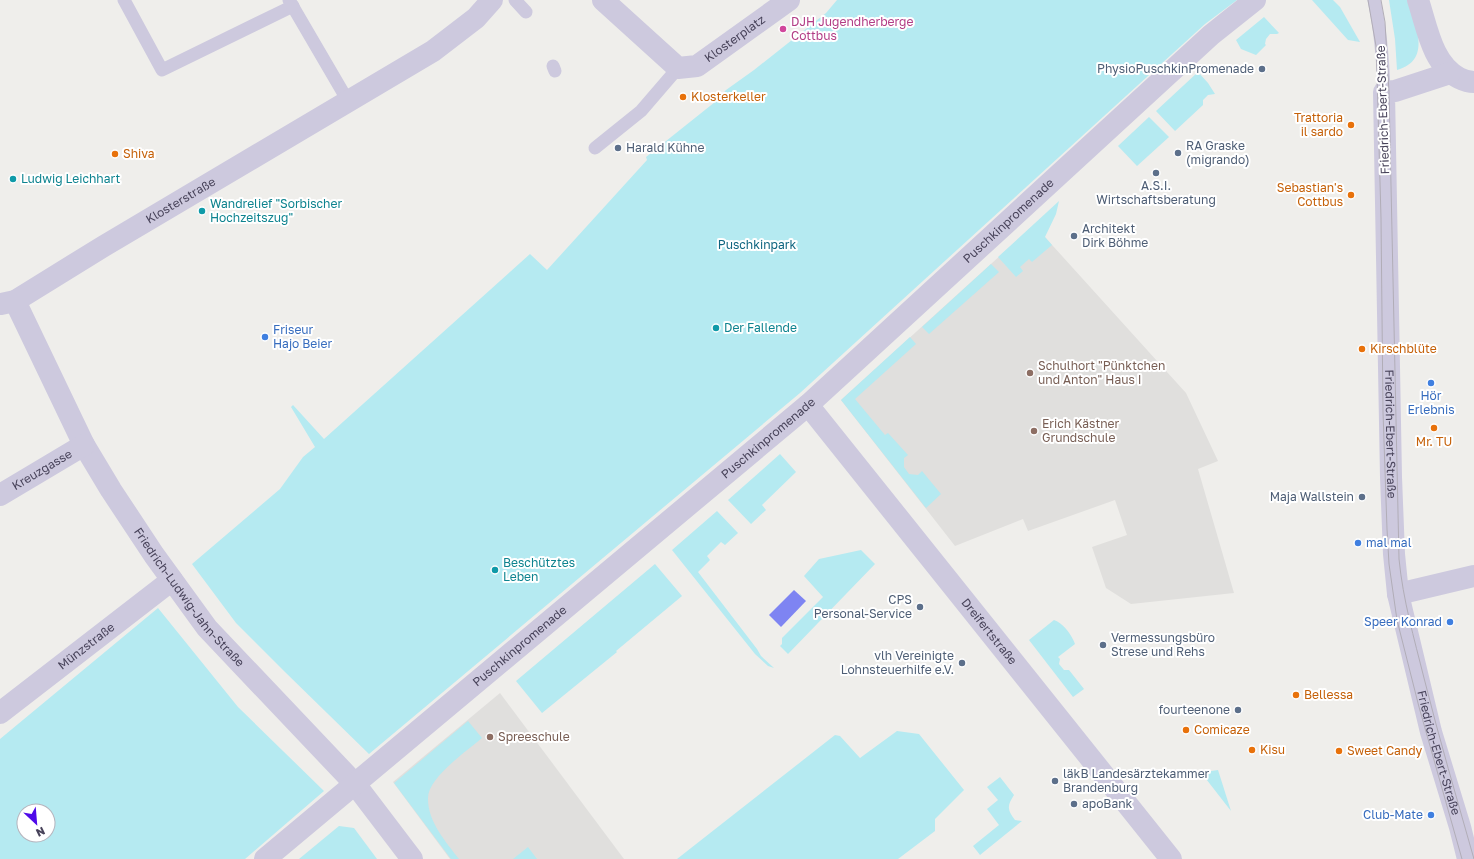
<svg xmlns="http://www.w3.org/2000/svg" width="1474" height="859" font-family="'Golos Text',sans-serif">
<rect width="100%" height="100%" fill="#efeeeb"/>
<g fill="#e0dfdd">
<path d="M1034,225l152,168 32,68 -20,8 36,124 -103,11 -25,-16 -14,-41 35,-12 -12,-35 -87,31 -5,-12 -68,27 -114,-146z"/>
<path d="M500,693l124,166h-174l-57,-77z"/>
</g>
<g fill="#b5eaf1" fill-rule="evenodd">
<path d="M837,0h400l-32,24 -405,369 -431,361 -84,-82 -49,-49 -44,-59 88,-75 23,-32 12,-10 -24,-40 2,-2 31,34 206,-185 17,16 100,-110 -1,-3 69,-55 11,-12 28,-20 72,-57z"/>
<path d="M1312,0h21l7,7 20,35 -12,-2z"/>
<path d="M1389,0h18c8,24 26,60 -10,70l-2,-31z"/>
<path d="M1264,17l15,16 -2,1h-7l-4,5 -1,5 1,1 -10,10 -15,-6 -5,-9z"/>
<path d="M1198,72l10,11 7,11 -7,1 -5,5v5l-28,26 -19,-20z"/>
<path d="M1149,117l20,20 -32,29 -19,-20z"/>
<path d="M1059,201l-3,13 -11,23 7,8 -20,17 -3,-3 -9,8 3,4 -7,6 -18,-20z"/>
<path d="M991,264l8,8 -70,62 -7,-7z"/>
<path d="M910,337l6,7 -61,55 30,36 3,-2 20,22 -4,3v9l5,7 9,1 4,-4 19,23 -15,14 -85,-108z"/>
<path d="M780,454l16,18 -34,33 4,5 -15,14 -23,-24z"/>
<path d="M717,511l21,22 -13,12 -4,-3 -14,14 3,4 -12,12 59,77 4,7 13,12 -6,-2 -13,-12 -83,-104z"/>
<path d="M861,550l14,14 -87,90 -8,-8 2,-2v-6l41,-41 -19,-21 15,-17z"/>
<path d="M655,564l27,32 -66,55 1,1 -75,61 -26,-32z"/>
<path d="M158,608l80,99 86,84 -79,68h-245v-120zM24,811h24v24h-24z"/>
<path d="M1054,620c9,3 18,15 21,24l-17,13 2,2 -1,5 5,6h5l15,19 -11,8 -44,-57z"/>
<path d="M468,721l14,17c-15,13 -55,40 -54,61 0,23 18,43 31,60h-8l-57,-76z"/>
<path d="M897,731l22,3 45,56 -29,29v12l-37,28h-221l158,-124 5,1 20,22z"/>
<path d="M1218,770l13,41 -28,-36h-19z"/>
<path d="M1000,777l14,18c-7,11 -7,14 1,25l7,1 -42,34 -7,-9 26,-21 -12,-16 11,-9 -11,-13z"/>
<path d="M339,826l15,2 23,31h-78z"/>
<path d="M528,847l9,12h-24z"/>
</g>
<path fill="#7e84f2" d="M794,590l12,11 -25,26 -12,-12z"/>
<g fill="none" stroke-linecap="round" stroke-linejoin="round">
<g stroke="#cdc9de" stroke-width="13">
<path d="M124,0l38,70 131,-64"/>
<path d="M289,0l59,101"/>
<path d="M515,0l11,12"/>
<path d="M1374,0c7,31 9,61 10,92"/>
<path d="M553,66l2,5"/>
<path d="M595,148l46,-37 37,-43"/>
</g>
<g stroke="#cdc9de" stroke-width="22">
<path id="s1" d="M603,0l75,68 19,-2 92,-66"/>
<path d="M1418,0c9,27 14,64 41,78 6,3 9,4 15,4"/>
<path id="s2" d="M1450,73l-55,18 -11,1 7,385 3,77 4,40 33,138 29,95 8,32"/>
<path id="s3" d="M15,301l69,144 27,45 43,65 53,73 148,156 57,75"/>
<path id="s4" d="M1,304l14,-3 89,-55 329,-195 43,-33 16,-18"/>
<path id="s5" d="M808,405l363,454"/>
<path id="s6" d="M0,495l84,-50"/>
<path d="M1398,594l76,-18"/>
<path id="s7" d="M0,713l172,-133"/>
<path id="s8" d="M265,859l543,-454 403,-370 44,-35"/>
</g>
<g stroke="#b1adb7" stroke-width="1">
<path d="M1368,0l8,46 1,28 4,144 2,194 4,117 2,35 8,56 22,87 43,152"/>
<path d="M1381,0l4,22 4,70 10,467c4,41 15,79 25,119 15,60 33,121 50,181"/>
</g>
</g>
<circle fill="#d1479c" stroke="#fff" stroke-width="1.5" cx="783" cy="29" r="4"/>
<g fill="#5c6f8a" stroke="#fff" stroke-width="1.5">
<circle cx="1262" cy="69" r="4"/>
<circle cx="618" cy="148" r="4"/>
<circle cx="1178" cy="153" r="4"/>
<circle cx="1156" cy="173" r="4"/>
<circle cx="1074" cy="236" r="4"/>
<circle cx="1362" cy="497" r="4"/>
<circle cx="920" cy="607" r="4"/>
<circle cx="1103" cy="645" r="4"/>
<circle cx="962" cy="663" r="4"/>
<circle cx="1238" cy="710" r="4"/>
<circle cx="1055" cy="781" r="4"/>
<circle cx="1074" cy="804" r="4"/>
</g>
<g fill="#e8710a" stroke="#fff" stroke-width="1.5">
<circle cx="683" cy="97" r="4"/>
<circle cx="1351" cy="125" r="4"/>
<circle cx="115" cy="154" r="4"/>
<circle cx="1351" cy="195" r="4"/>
<circle cx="1362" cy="349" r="4"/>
<circle cx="1434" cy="428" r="4"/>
<circle cx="1296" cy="695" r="4"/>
<circle cx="1186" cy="730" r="4"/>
<circle cx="1252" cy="750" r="4"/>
<circle cx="1339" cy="751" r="4"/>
</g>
<g fill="#0f9aa8" stroke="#fff" stroke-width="1.5">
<circle cx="13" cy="179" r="4"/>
<circle cx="202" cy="211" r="4"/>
<circle cx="716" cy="328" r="4"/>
<circle cx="495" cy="570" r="4"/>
</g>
<g fill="#3f7fe0" stroke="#fff" stroke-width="1.5">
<circle cx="265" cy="337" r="4"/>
<circle cx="1431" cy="383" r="4"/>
<circle cx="1358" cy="543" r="4"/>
<circle cx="1450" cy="622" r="4"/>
<circle cx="1431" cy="815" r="4"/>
</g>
<g fill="#8d6e63" stroke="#fff" stroke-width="1.5">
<circle cx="1030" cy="373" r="4"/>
<circle cx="1034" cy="431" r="4"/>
<circle cx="490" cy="737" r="4"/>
</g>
<g text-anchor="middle" stroke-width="4" stroke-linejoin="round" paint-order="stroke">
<g font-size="12" fill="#b23c85" stroke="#fff" text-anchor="start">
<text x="791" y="26">DJH Jugendherberge<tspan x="791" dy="14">Cottbus</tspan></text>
</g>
<g font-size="12" fill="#48435a" stroke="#fff">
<text dy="4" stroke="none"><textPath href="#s1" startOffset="167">Klosterplatz</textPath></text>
<text transform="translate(1383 110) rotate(-92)" y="4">Friedrich-Ebert-Straße</text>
<text dy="4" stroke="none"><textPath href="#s4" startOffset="208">Klosterstraße</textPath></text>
<text dy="4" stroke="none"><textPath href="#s8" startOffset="980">Puschkinpromenade</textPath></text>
<text dy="4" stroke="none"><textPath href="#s2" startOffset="411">Friedrich-Ebert-Straße</textPath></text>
<text dy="4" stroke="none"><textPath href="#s8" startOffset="656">Puschkinpromenade</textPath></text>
<text dy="4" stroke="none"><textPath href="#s6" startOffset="49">Kreuzgasse</textPath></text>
<text dy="4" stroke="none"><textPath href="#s3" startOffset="345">Friedrich-Ludwig-Jahn-Straße</textPath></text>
<text dy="4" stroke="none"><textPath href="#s5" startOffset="290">Dreifertstraße</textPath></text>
<text dy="4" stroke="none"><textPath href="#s7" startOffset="109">Münzstraße</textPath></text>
<text dy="4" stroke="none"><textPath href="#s8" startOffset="332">Puschkinpromenade</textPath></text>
<text dy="4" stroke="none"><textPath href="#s2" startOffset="735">Friedrich-Ebert-Straße</textPath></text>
</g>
<g font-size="12" fill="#4e5e75" stroke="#fff" text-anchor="start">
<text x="1254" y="73" text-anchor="end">PhysioPuschkinPromenade</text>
<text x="1186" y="150">RA Graske<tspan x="1186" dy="14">(migrando)</tspan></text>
<text x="626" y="152">Harald Kühne</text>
<text x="1156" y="190" text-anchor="middle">A.S.I.<tspan x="1156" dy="14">Wirtschaftsberatung</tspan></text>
<text x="1082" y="233">Architekt<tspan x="1082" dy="14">Dirk Böhme</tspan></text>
<text x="1354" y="501" text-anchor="end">Maja Wallstein</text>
<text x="912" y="604" text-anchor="end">CPS<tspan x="912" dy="14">Personal-Service</tspan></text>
<text x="1111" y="642">Vermessungsbüro<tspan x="1111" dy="14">Strese und Rehs</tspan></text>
<text x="954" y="660" text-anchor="end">vlh Vereinigte<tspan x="954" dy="14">Lohnsteuerhilfe e.V.</tspan></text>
<text x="1230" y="714" text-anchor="end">fourteenone</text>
<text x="1063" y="778">läkB Landesärztekammer<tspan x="1063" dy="14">Brandenburg</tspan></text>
<text x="1082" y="808">apoBank</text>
</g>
<g font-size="12" fill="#c56008" stroke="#fff" text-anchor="start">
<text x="691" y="101">Klosterkeller</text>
<text x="1343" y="122" text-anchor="end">Trattoria<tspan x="1343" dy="14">il sardo</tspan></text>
<text x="123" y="158">Shiva</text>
<text x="1343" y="192" text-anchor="end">Sebastian's<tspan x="1343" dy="14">Cottbus</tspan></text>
<text x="1370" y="353">Kirschblüte</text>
<text x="1434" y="446" text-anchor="middle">Mr. TU</text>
<text x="1304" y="699">Bellessa</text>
<text x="1194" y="734">Comicaze</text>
<text x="1260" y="754">Kisu</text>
<text x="1347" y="755">Sweet Candy</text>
</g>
<g font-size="12" fill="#0d838f" stroke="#fff" text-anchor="start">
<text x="21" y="183">Ludwig Leichhart</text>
<text x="210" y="208">Wandrelief "Sorbischer<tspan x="210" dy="14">Hochzeitszug"</tspan></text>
<text x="724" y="332">Der Fallende</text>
<text x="503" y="567">Beschütztes<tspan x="503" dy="14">Leben</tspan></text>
</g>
<g font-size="12" fill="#0f6580" stroke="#fff">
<text x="757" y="249">Puschkinpark</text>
</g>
<g font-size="12" fill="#366cbe" stroke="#fff" text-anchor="start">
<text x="273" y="334">Friseur<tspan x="273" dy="14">Hajo Beier</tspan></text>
<text x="1431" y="400" text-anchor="middle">Hör<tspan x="1431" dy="14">Erlebnis</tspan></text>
<text x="1366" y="547">mal mal</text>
<text x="1442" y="626" text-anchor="end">Speer Konrad</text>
<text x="1423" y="819" text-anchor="end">Club-Mate</text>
</g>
<g font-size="12" fill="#785e54" stroke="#fff" text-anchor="start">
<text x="1038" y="370">Schulhort "Pünktchen<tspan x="1038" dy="14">und Anton" Haus I</tspan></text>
<text x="1042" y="428">Erich Kästner<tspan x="1042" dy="14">Grundschule</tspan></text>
<text x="498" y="741">Spreeschule</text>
</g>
</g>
<g transform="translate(36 823) rotate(154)"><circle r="19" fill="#ffffff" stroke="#b6b4bd"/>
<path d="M0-3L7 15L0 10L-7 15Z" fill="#4f0be9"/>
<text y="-6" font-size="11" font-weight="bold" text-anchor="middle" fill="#48435a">N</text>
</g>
</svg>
